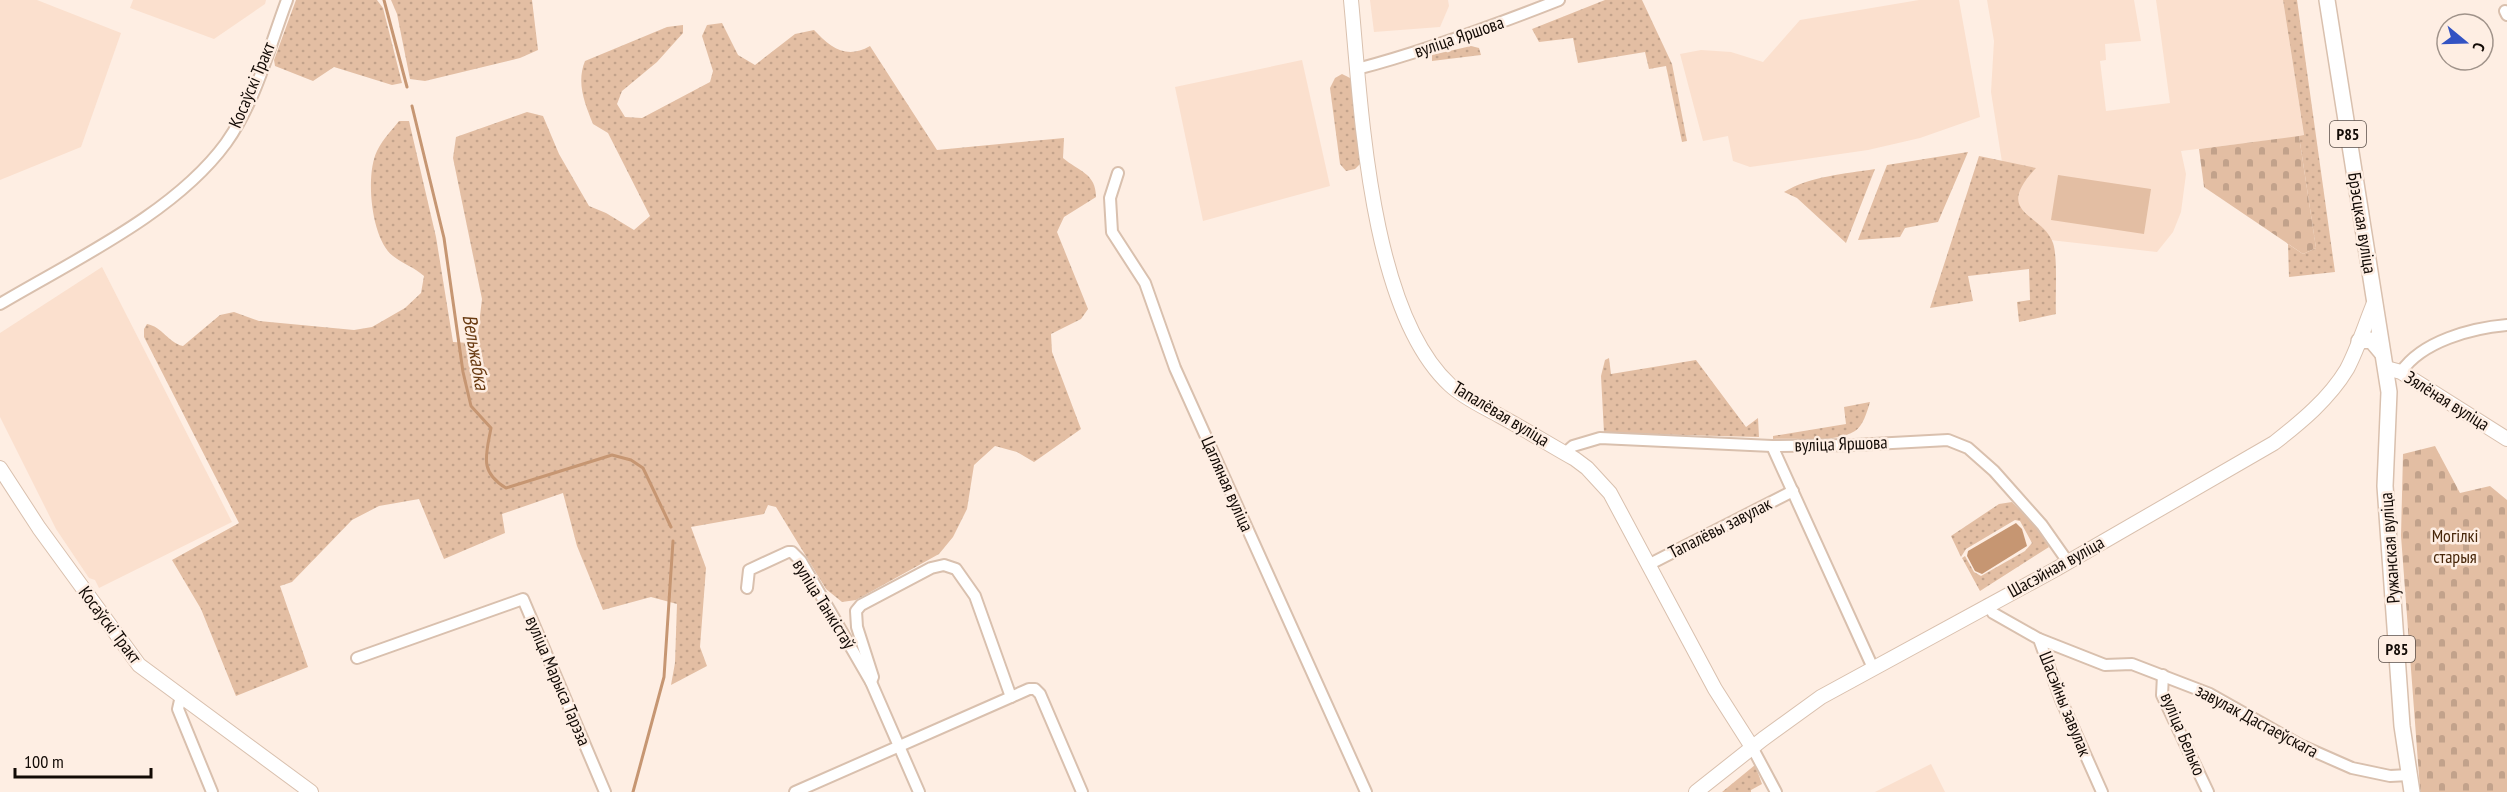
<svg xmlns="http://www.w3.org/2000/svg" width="2507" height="792" font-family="'PT Sans Narrow',sans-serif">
<defs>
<pattern id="grass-dots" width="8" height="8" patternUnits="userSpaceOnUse" patternTransform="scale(1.5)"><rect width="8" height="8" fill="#e3bea3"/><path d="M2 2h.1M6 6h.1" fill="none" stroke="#c2a28b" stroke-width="1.8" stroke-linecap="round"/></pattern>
<pattern id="cemetery-stones" width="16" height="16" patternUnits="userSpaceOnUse" patternTransform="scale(1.5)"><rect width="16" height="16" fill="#e3bea3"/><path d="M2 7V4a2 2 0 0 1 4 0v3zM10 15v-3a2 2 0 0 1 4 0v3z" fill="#c2a28b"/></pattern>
</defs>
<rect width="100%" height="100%" fill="#feeee3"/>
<g fill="#fbe0ce">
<path d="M0,0h37l84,33 -40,114 -81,33z"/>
<path d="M133,0h133l-1,4 -51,35 -84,-31z"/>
<path d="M1370,0h78l1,6 -9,21 -66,5z"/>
<path d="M1919,0h40l21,117 -60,21 -52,12 -118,17 -17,-6 -5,-25 -25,5 -23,-87 21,-4 30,2 32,10 37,-42z"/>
<path d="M1987,0h147l7,41 -36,3 1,16 -6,1 6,50 64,-8 -14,-103h127l21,136 -123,15 5,23 -5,38 -8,20 -16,20 -116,-13 -31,-26 -19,-121 3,-51z"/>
<path d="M1302,60l28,126 -127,35 -28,-134z"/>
<path d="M102,267l130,255 -133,66 -4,-8 -6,-2 -33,-49 -56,-112v-84z"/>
<path d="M1931,764l14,28h-70z"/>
</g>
<g fill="url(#grass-dots)">
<path d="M296,0h81l6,8 19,75 -10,2 -58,-18 -21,14 -38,-15 -1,-6z"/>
<path d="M391,0h141l6,50 -18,8 -95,23 -15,-2 -13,-65z"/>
<path d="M1605,0h37l30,64 15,77 -5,1 -16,-76 -17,3 -4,-17 -67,11 -5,-25 -34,4 -7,-13z"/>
<path d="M2283,0h14l38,272 -46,5 -1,-33 15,10 13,-6 -17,-112 5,-1z"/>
<path d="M722,23l16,32 17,10 40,-31 19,-4c16,17 32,30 56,16l67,104 127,-12 -1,20c15,13 33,15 33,39l-32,20 -7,15 31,77 -7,10 -30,15 1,18 29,77 -47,33 -17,-10 -22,-6 -21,19 -7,44 -14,28 -14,17 -83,46 -14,2 -16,-13 -50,-82 -8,-2 -4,9 -73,13 15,41 -6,79 7,19 -36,19 4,-22 2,-59 -26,-7 -48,13 -26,-64 -14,-53 -61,21 3,19 -61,26 -25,-60 -40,7 -27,14 -60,62 -12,4 28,81 -72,29 -35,-87 -29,-49 67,-37 -95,-186v-8l3,-5c16,3 20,18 36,22l37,-31 14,-3 25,9 95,9 18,-3 33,-19 16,-15 3,-17c-10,-9 -21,-12 -31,-20 -22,-17 -28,-81 -16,-105 5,-11 15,-21 22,-30h10l27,116 17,105 17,1 8,-10 4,-34 -29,-141 3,-21 71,-25 16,4 16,38 30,52 17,7 28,17 16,-14 -42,-83 -15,-9c-8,-20 -17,-41 -8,-63l82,-34 16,-2v8l-26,29 -35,29 -5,13 8,13 17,1 68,-36 3,-11 -11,-35 5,-11z"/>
<path d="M1471,46l8,2 2,7 -49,6v-6z"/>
<path d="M1342,74l8,4 3,9 7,66v11l-5,5 -9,2 -6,-7 -10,-76 5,-10z"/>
<path d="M1968,152l-30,70 -33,6 -5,9 -42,3 29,-75z"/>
<path d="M1979,156l57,12c-44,47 6,44 17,75 5,14 2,54 3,71l-37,8 -2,-20 13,-2 -1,-31 -61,7 5,25 -43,7z"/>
<path d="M1875,169l-29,74 -49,-45 -13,-6c27,-16 60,-18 91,-23z"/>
<path d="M1609,358l2,16 85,-14 50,67 12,-9 1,19 -155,-4 -3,-57 4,-16z"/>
<path d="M1870,402c-3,10 -7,24 -15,29 -18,12 -60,7 -82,8v-3l73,-12 -2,-17z"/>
<path d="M2012,502l24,25 13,20 -69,44 -18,-33 3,-2 9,16 7,4 44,-25 7,-8 -12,-22 -5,-1 -49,29 -5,8 -10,-21 48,-32z"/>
<path d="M1755,765l7,19 -11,6v2h-29z"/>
</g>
<g fill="url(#cemetery-stones)">
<path d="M2299,136l17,112 -13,6 -99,-67 -5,-38z"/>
<path d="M2435,446l25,47 30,-7 17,14v292h-86l-1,-3 -19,-253 2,-82z"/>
</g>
<path fill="#e3bea3" d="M2058,175l93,14 -7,45 -93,-14z"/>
<path fill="#c69672" d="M2016,523l6,6 5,17 -45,28 -7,-3 -8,-15 1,-5z"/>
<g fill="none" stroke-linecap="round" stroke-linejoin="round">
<g stroke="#c69672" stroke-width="3">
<path d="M384,0l23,87"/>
<path d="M412,106l32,132 19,134 8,34 20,22c-5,27 -12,44 15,60l106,-33 19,5 12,8 28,59"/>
<path d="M633,792l31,-115 9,-136"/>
</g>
<defs>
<g id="street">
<path d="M2505,11l2,4"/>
<path d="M1357,69c69,-18 136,-43 202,-69"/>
<path d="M1118,173l-8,25 2,34 33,51 30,85 191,424"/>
<path d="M0,304c74,-44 175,-91 226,-161 30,-42 43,-95 61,-143"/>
<path d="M2401,372c21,-31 71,-44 106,-47"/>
<path d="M1772,446l101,222"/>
<path d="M1565,453l8,-7 27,-8 172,8 83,-1 93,-5 20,8 26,23 48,54 26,37"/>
<path d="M1648,565l145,-74"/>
<path d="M747,588l2,-18 39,-18h4l9,9 70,121 48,110"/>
<path d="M1988,605l5,8 46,26 22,61 41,92"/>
<path d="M2039,639l66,26 27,-1 78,30 92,52 50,22 38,8 19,-1"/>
<path d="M357,658l166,-59 82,193"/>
<path d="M2163,675l-1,20 46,97"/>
<path d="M181,696l-3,13 34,83"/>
<path d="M1011,697l18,-8h6l5,5 42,98"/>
<path d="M1752,747l24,45"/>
<path d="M795,792l216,-95 -36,-101 -19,-27 -12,-4 -13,3 -70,37 -5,6 1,16 16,50 -2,5"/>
</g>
<g id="secondary">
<path d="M1351,0c10,105 18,310 99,385 14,13 34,22 50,31 26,14 50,29 75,43l12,9 23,25 105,196 37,58"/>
<path d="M2386,368l15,4 106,67"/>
<path d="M0,468l39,60 100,137 172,127"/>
<path d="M1696,792l67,-53 58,-42 235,-128 218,-126c27,-21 55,-44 73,-74 11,-21 18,-44 27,-66"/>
</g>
<g id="primary">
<path d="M2327,0l62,392 -4,94 17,240 10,66"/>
<path d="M2359,341l12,-1 11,13"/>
</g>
</defs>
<use href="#street" stroke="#d9c0ae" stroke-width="14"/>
<use href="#secondary" stroke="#d9c0ae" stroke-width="16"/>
<use href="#primary" stroke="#d9c0ae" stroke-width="18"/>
<use href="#street" stroke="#fff" stroke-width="10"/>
<use href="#secondary" stroke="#fff" stroke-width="14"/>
<use href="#primary" stroke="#fff" stroke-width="15"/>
</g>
<g text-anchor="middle" stroke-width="5" stroke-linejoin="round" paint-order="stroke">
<g fill="#feeee3" stroke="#594e48" stroke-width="1.5">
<rect x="2330" y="121" width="36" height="26" rx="4.5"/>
<rect x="2379" y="636" width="36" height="26" rx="4.5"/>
</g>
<g font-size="16" font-weight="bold" fill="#120a05">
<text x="2348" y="140">Р85</text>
<text x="2397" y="655">Р85</text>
</g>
<g font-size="18" fill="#120a05" stroke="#feeee3">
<text transform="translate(1459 37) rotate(-19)" y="6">вуліца Яршова</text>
<text transform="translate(252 85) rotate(-67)" y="6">Косаўскі Тракт</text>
<text transform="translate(2362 223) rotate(81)" y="6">Брэсцкая вуліца</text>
<text transform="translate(2447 401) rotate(32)" y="6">Зялёная вуліца</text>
<text transform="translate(1501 414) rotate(31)" y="6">Тапалёвая вуліца</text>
<text transform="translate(1841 444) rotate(-2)" y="6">вуліца Яршова</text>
<text transform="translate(1227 484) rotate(66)" y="6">Цагляная вуліца</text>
<text transform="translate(1720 528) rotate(-27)" y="6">Тапалёвы завулак</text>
<text transform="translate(2390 548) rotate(-94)" y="6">Ружанская вуліца</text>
<text transform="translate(2056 567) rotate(-29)" y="6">Шасэйная вуліца</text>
<text transform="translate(824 604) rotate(58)" y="6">вуліца Танкістаў</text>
<text transform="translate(110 625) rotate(53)" y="6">Косаўскі Тракт</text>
<text transform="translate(558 681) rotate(67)" y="6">вуліца Марыса Тарэза</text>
<text transform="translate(2065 704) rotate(68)" y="6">Шасэйны завулак</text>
<text transform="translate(2257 721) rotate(28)" y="6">завулак Дастаеўскага</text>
<text transform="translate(2183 734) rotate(67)" y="6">вуліца Белько</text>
</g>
<g font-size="18" fill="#472609" stroke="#feeee3">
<text x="2455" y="542">Могілкі<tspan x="2455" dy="21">старыя</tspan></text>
</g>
<g font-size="20" font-style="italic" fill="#693a11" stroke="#feeee3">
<text transform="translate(476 352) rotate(80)" y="7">Вельжабка</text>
</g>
</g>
<g transform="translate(2465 42) rotate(109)"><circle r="28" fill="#feeee3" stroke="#a0938a" stroke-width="1.5"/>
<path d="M0-4.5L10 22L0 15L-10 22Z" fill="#3353c3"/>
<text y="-9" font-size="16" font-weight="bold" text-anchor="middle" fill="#120a05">С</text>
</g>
<path d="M15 768v9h136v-9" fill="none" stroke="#120a05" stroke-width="3"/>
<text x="24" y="768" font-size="18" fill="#120a05" stroke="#feeee3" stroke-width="4.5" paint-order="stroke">100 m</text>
</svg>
